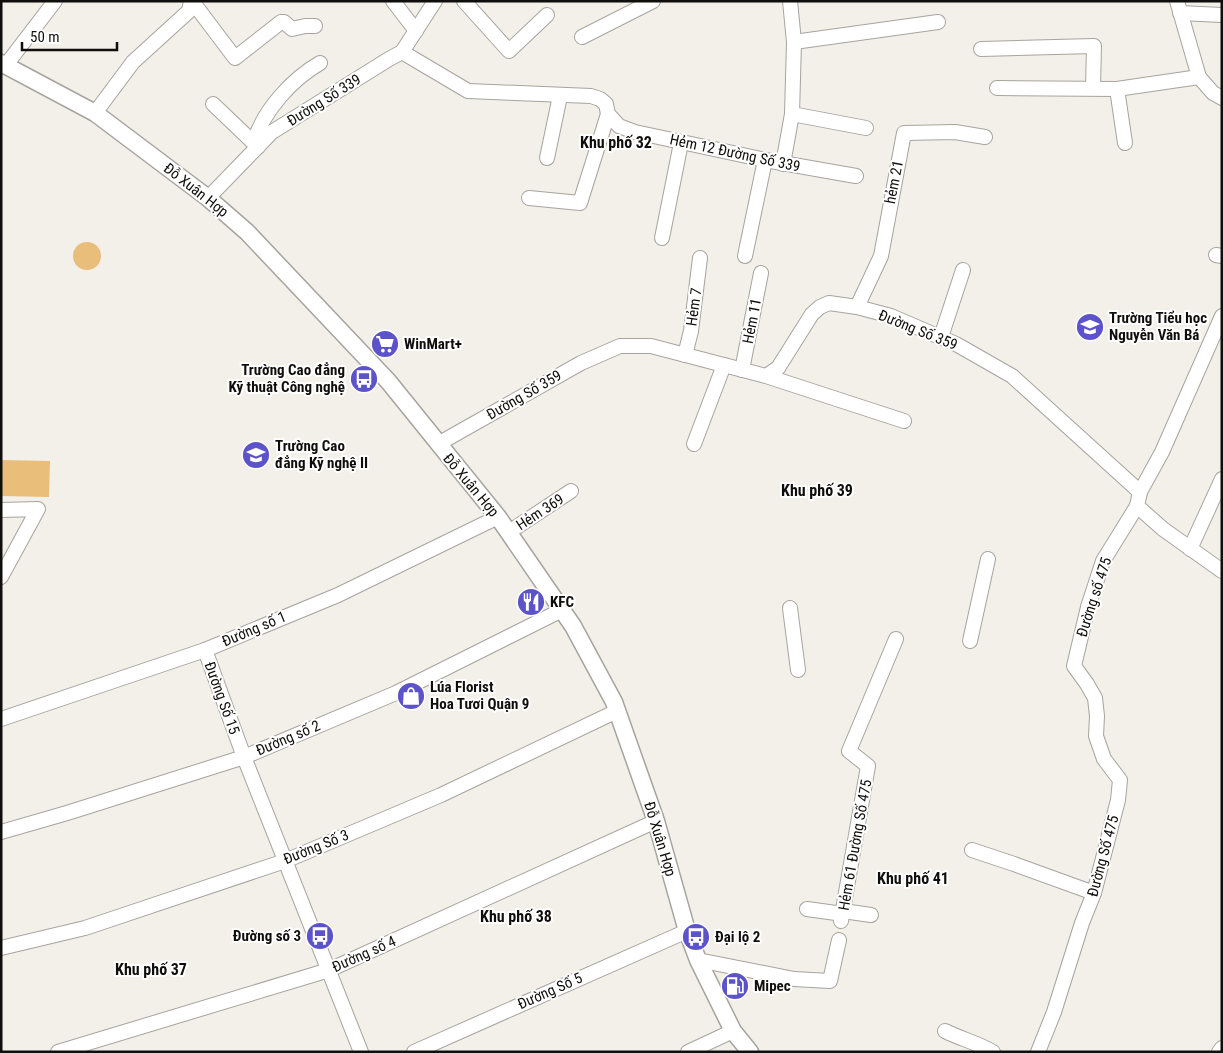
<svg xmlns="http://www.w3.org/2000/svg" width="1223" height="1053" font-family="'Roboto Condensed',sans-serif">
<rect width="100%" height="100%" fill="#f3efe9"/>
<g fill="#e9be7b">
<circle cx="87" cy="256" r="14"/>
<path d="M1,460l49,1 -1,36 -48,-1z"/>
</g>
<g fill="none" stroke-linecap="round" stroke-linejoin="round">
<defs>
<g id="minor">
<path d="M192,1l43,57 46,-36h3l8,7 13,-3h10"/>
<path d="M393,1l23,30"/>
<path d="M464,1l45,50 38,-36"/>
<path d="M1177,1l22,76 14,16 9,5"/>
<path d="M1180,13l42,2"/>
<path d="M582,37l71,-36"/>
<path d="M794,42l144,-20"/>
<path d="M981,49l113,-3 -1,42"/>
<path d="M402,52l66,39 123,5 9,3 6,5 2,10 11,12 16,6 130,28 91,16"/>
<path d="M6,65l49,-64"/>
<path d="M997,88l120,1 82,-12"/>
<path d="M1117,89l8,54"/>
<path d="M213,104l45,43"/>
<path d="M95,113l38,-51 56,-51 2,-10"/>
<path d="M792,114l74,14"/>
<path d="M254,142c9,-31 38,-63 66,-79"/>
<path d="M547,158l13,-62"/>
<path d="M783,164l9,-50 2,-72 -4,-41"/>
<path d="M208,198l64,-66 117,-73 13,-7 33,-51"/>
<path d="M529,198l51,5 28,-89"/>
<path d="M662,238l19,-95"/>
<path d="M1216,255l6,1"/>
<path d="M745,256l20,-96"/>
<path d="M857,307l24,-51 23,-123 51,-1 30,5"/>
<path d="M1222,316l-60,136 -22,40 -3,14 26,23 59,42"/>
<path d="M941,337l22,-67"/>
<path d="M685,355l6,-24 9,-73"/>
<path d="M742,370l19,-97"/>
<path d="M766,376l138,45"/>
<path d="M438,444l143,-81 39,-17h31l115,30 12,-8 34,-54 8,-7 9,-4 28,4 34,9 65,28 56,32 128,116"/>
<path d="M694,444l30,-79"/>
<path d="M1,510l37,-1 -37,68"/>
<path d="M509,532l62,-41"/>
<path d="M1190,549l32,-70"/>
<path d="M790,608l8,62"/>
<path d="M970,641l18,-82"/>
<path d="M205,650l39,107 117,295"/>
<path d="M1,719l204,-69 133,-55 160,-78"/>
<path d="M1,832l66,-19 177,-56 152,-64 166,-83"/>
<path d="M972,850l42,14 80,29"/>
<path d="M807,909l36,5"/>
<path d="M843,911l28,4"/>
<path d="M841,921l27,-155 -19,-15 47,-112"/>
<path d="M1,948l84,-20 200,-67 156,-66 176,-84"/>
<path d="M698,960l96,19 36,2 9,-41"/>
<path d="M945,1031c16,8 33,12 48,21"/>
<path d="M58,1052l271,-82 327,-149"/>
<path d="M414,1052l273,-121"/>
<path d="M688,1052l45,-21"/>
<path d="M1038,1052l16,-40 28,-89 12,-30 24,-93 2,-20 -16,-21 -8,-23 1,-20 -2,-18 -8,-14 -13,-18 14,-59 15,-46 34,-55"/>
<path d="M1219,1052l3,-4"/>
</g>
<path id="major" d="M1,63l94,50 113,85 39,34 141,149 110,136 75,109 41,76 42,119 31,110 11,29 35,71 17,21"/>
</defs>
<use href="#minor" stroke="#a7a49f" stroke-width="16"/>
<use href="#major" stroke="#a7a49f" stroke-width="19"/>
<use href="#minor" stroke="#fff" stroke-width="14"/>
<use href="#major" stroke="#fff" stroke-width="16"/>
</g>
<defs>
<symbol id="school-disc" viewBox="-11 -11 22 22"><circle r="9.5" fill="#5c53cb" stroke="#fff"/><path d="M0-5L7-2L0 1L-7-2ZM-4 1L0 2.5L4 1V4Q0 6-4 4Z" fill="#fff"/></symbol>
<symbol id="supermarket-disc" viewBox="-11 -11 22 22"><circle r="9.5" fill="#5c53cb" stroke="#fff"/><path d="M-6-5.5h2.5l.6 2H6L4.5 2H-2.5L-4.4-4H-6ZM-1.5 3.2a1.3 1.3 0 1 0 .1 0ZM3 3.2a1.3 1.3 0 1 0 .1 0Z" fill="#fff"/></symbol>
<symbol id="bus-disc" viewBox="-11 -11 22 22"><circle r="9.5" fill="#5c53cb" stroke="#fff"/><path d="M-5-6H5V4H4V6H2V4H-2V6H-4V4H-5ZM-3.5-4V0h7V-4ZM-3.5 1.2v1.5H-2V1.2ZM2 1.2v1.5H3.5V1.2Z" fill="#fff"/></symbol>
<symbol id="university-disc" viewBox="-11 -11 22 22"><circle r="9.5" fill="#5c53cb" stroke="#fff"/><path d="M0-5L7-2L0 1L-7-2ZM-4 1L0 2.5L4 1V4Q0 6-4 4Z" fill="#fff"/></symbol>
<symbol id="restaurant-disc" viewBox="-11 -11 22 22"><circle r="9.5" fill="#5c53cb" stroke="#fff"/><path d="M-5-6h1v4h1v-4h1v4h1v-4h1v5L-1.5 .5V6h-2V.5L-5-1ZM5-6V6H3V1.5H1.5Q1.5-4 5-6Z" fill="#fff"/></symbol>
<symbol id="shop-disc" viewBox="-11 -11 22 22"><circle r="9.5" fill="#5c53cb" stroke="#fff"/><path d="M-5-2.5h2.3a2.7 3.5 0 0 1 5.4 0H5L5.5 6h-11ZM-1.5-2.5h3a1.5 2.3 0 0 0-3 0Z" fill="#fff"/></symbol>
<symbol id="fuel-disc" viewBox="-11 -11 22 22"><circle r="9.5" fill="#5c53cb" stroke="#fff"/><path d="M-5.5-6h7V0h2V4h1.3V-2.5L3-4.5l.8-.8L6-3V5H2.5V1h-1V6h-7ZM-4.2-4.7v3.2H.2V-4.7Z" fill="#fff"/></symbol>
</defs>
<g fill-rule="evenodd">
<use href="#school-disc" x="1074" y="311" width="32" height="32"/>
<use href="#supermarket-disc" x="369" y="328" width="32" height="32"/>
<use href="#bus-disc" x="348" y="363" width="32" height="32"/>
<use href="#university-disc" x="240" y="439" width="32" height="32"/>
<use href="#restaurant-disc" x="515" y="586" width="32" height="32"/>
<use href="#shop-disc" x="395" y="680" width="32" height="32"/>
<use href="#bus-disc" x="304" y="920" width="32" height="32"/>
<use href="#bus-disc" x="680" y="921" width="32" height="32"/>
<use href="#fuel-disc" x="719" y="970" width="32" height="32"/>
</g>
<g text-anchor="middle" stroke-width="4" stroke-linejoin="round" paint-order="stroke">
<g font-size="15" fill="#0f0e0c" stroke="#fff">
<text transform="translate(324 100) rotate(-32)" y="5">Đường Số 339</text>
<text transform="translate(735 153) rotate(12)" y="5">Hẻm 12 Đường Số 339</text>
<text transform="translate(894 182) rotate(-79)" y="5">hẻm 21</text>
<text transform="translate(196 190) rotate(38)" y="5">Đỗ Xuân Hợp</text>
<text transform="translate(694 307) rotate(-82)" y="5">Hẻm 7</text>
<text transform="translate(752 321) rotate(-79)" y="5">Hẻm 11</text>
<text transform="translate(918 330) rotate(22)" y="5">Đường Số 359</text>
<text transform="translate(524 395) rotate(-30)" y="5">Đường Số 359</text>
<text transform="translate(471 485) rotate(50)" y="5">Đỗ Xuân Hợp</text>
<text transform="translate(540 512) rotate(-33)" y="5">Hẻm 369</text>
<text transform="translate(1094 597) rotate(-72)" y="5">Đường số 475</text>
<text transform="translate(254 629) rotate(-23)" y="5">Đường số 1</text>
<text transform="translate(222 698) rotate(70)" y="5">Đường Số 15</text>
<text transform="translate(288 738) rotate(-23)" y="5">Đường số 2</text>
<text transform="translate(660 839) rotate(73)" y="5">Đỗ Xuân Hợp</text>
<text transform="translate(855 845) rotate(-80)" y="5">Hẻm 61 Đường Số 475</text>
<text transform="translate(316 847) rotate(-22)" y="5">Đường Số 3</text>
<text transform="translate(1103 856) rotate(-75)" y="5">Đường Số 475</text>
<text transform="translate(364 954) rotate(-24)" y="5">Đường số 4</text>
<text transform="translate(550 991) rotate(-24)" y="5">Đường Số 5</text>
</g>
<g font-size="15" font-weight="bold" fill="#0f0e0c" stroke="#fff" text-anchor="start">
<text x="1109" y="323">Trường Tiểu học<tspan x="1109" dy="17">Nguyễn Văn Bá</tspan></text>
<text x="404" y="349">WinMart+</text>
<text x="345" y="375" text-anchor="end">Trường Cao đẳng<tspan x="345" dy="17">Kỹ thuật Công nghệ</tspan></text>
<text x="275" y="451">Trường Cao<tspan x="275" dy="17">đẳng Kỹ nghệ II</tspan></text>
<text x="550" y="607">KFC</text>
<text x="430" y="692">Lúa Florist<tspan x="430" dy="17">Hoa Tươi Quận 9</tspan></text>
<text x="301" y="941" text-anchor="end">Đường số 3</text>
<text x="715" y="942">Đại lộ 2</text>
<text x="754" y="991">Mipec</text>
</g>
<g font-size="16" font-weight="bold" fill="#0f0e0c" stroke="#fff">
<text x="616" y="148">Khu phố 32</text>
<text x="817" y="496">Khu phố 39</text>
<text x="913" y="884">Khu phố 41</text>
<text x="516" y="922">Khu phố 38</text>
<text x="151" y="975">Khu phố 37</text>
</g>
</g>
<rect width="1223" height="1053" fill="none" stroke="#0f0e0c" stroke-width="5"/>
<path d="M22 42v8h95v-8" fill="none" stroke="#0f0e0c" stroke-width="2.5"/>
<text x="30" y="42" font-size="15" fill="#0f0e0c" stroke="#ffffff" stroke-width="4" paint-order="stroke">50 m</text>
</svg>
